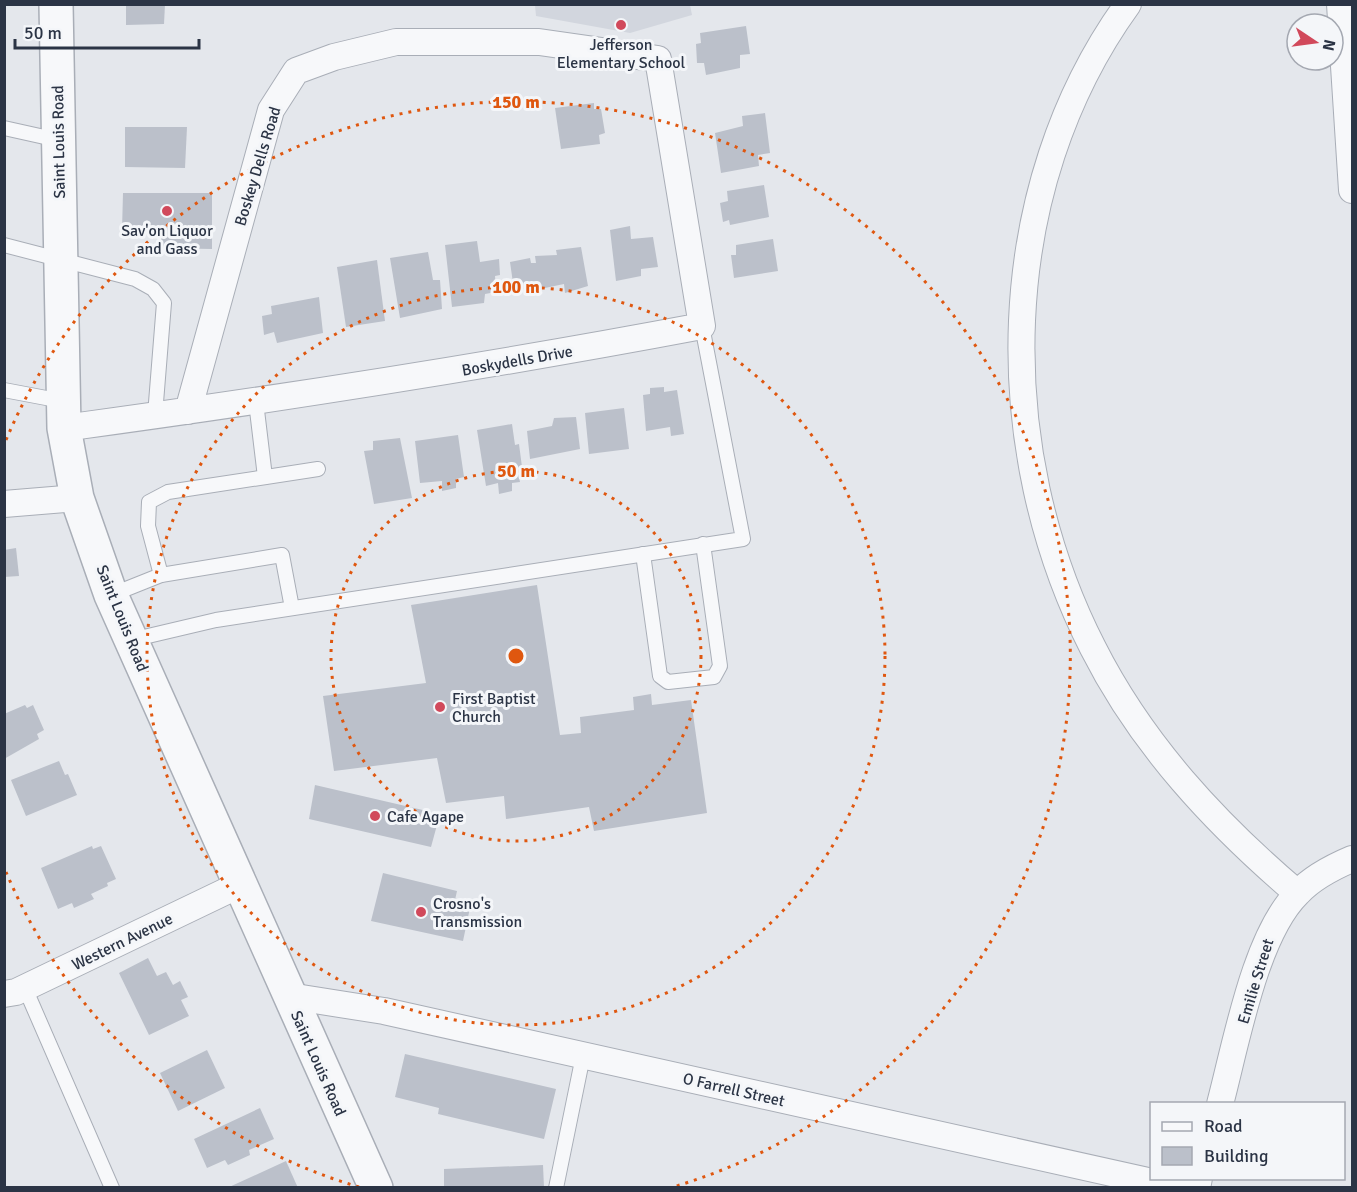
<svg xmlns="http://www.w3.org/2000/svg" width="1357" height="1192" font-family="Signika,sans-serif">
<rect width="100%" height="100%" fill="#e4e7ec"/>
<path fill="#d2d6de" d="M535,5h155l2,10 -62,18 -94,-17z"/>
<g fill="#bbc0ca">
<path d="M126,4h39l-1,20 -38,1z"/>
<path d="M746,26l4,28 -10,1v13l-34,7 -2,-12h-7l-1,-19 5,-1 -1,-10z"/>
<path d="M594,103v6h7l4,24 -6,2 1,9 -39,5 -6,-41z"/>
<path d="M765,113l5,40 -12,2 1,11 -38,7 -6,-40 28,-7 -1,-10z"/>
<path d="M125,127h62l-2,41 -60,-1z"/>
<path d="M764,185l5,32 -39,8 -1,-5 -6,2 -3,-19 8,-2 -1,-10z"/>
<path d="M123,193h89v56l-51,-1v-18h-39z"/>
<path d="M630,226l1,13 22,-2 5,30 -17,2v7l-25,5 -6,-51z"/>
<path d="M773,239l5,32 -44,7 -3,-23h5v-10z"/>
<path d="M477,241l3,21 19,-3 1,16 -5,1 1,16 -11,2 -1,9 -32,4 -7,-62z"/>
<path d="M581,247l7,39 -23,7 -1,-9 -24,5 -2,-8 -6,1 2,7 -20,1 -4,-28 20,-4 1,5h5l-1,-7 22,-1 -1,-5z"/>
<path d="M428,252l5,28h7l2,29 -42,9 -10,-60z"/>
<path d="M377,260l8,61 -39,6 -9,-60z"/>
<path d="M319,297l4,36 -46,10 -3,-11 -10,3 -2,-19 10,-2 -1,-8z"/>
<path d="M664,387v5l13,-2 7,44 -13,2 -1,-9 -24,4 -3,-36 7,-1v-6z"/>
<path d="M624,408l5,41 -40,5 -4,-41z"/>
<path d="M576,417l4,32 -50,10 -3,-28 25,-5 2,-8z"/>
<path d="M512,424l3,21 4,-1 3,23 -5,1 3,14 -8,1v8l-13,3 -1,-11 -12,3 -9,-56z"/>
<path d="M458,435l6,42 -8,2v9l-14,3v-10l-22,2 -5,-42z"/>
<path d="M400,438l12,60 -38,6 -10,-53 9,-1v-9z"/>
<path d="M16,548l3,28 -15,1v-27z"/>
<path d="M537,585l23,150 21,-2 -1,-16 54,-7 -1,-13 18,-3 1,11 39,-5 16,113 -113,18 -5,-24 -83,12 -2,-23 -58,7 -9,-45 -103,13 -11,-75 103,-13 -15,-78z"/>
<path d="M25,705l2,3 6,-3 11,25 -7,4 2,5 -35,20v-45z"/>
<path d="M59,761l6,14 3,-1 9,21 -51,21 -15,-36z"/>
<path d="M315,785l125,29 -9,33 -122,-28z"/>
<path d="M92,846l1,3 8,-3 15,33 -9,4 1,3 -17,8 3,5 -20,9 -2,-5 -14,6 -17,-41z"/>
<path d="M383,873l74,18 -2,9 16,3 -8,38 -92,-20z"/>
<path d="M148,958l9,18 9,-4 7,13 7,-4 8,16 -7,3 8,16 -40,19 -30,-62z"/>
<path d="M207,1050l18,38 -47,23 -18,-38z"/>
<path d="M405,1054l151,35 -12,50 -106,-25 1,-6 -44,-11z"/>
<path d="M260,1108l14,31 -25,11 1,5 -22,10 -3,-5 -18,8 -13,-29z"/>
<path d="M286,1161l12,27h-71z"/>
<path d="M543,1165l1,23h-100v-19z"/>
</g>
<g fill="none" stroke-linecap="round" stroke-linejoin="round">
<defs>
<g id="service">
<path d="M4,128l54,12"/>
<path d="M4,245l131,34 18,10 11,14 -9,112"/>
<path d="M4,390l58,11"/>
<path d="M256,402l9,75"/>
<path d="M643,554l17,122 8,6 46,-5 6,-11 -17,-122"/>
<path d="M161,575l-13,-49 1,-24 19,-10 150,-23"/>
<path d="M111,595l50,-20 121,-20 10,53"/>
<path d="M131,640l85,-20 527,-81 -41,-213"/>
<path d="M25,988l87,200"/>
<path d="M556,1188l27,-132"/>
</g>
<g id="minor">
<path d="M1128,4c-134,185 -137,445 -35,644 49,97 122,175 204,245"/>
<path d="M1340,4l12,186"/>
<path d="M64,428c214,-29 426,-62 638,-102l-44,-267 -119,-17h-143l-62,15 -38,14 -25,39 -83,301"/>
<path d="M4,504l73,-6"/>
<path d="M4,994l12,-2 223,-107"/>
<path d="M289,996l95,15 795,177"/>
<path d="M1220,1104c16,-60 35,-169 78,-211 15,-16 35,-26 54,-34"/>
<path d="M1197,1188l2,-10"/>
</g>
<path id="tertiary" d="M56,4l8,424 13,70 34,97 265,593"/>
</defs>
<use href="#service" stroke="#a9aeb7" stroke-width="16"/>
<use href="#minor" stroke="#a9aeb7" stroke-width="28"/>
<use href="#tertiary" stroke="#a9aeb7" stroke-width="36"/>
<use href="#service" stroke="#f7f8fa" stroke-width="14"/>
<use href="#minor" stroke="#f7f8fa" stroke-width="26"/>
<use href="#tertiary" stroke="#f7f8fa" stroke-width="33"/>
</g>
<g fill="none" stroke="#df570f" stroke-width="3" stroke-dasharray="3 6">
<circle cx="516" cy="656" r="185"/>
<circle cx="516" cy="656" r="369"/>
<path d="M359 1187A554 554 0 0 1 6 872M6 440A554 554 0 1 1 673 1187"/>
</g>
<g fill="#d1495b" stroke="#f4f6f9" stroke-width="2">
<circle cx="621" cy="25" r="6"/>
<circle cx="167" cy="211" r="6"/>
<circle cx="440" cy="707" r="6"/>
<circle cx="375" cy="816" r="6"/>
<circle cx="421" cy="912" r="6"/>
</g>
<g text-anchor="middle" stroke-width="6" stroke-linejoin="round" paint-order="stroke">
<g font-size="16" fill="#2b3445" stroke="#f4f6f9" text-anchor="start">
<text x="621" y="50" text-anchor="middle">Jefferson<tspan x="621" dy="18">Elementary School</tspan></text>
<text x="167" y="236" text-anchor="middle">Sav'on Liquor<tspan x="167" dy="18">and Gass</tspan></text>
<text x="452" y="704">First Baptist<tspan x="452" dy="18">Church</tspan></text>
<text x="387" y="822">Cafe Agape</text>
<text x="433" y="909">Crosno's<tspan x="433" dy="18">Transmission</tspan></text>
</g>
<g font-size="16" fill="#2b3445" stroke="#f4f6f9">
<text transform="translate(58 142) rotate(-91)" y="6">Saint Louis Road</text>
<text transform="translate(257 166) rotate(-73)" y="6">Boskey Dells Road</text>
<text transform="translate(517 360) rotate(-10)" y="6">Boskydells Drive</text>
<text transform="translate(123 618) rotate(68)" y="6">Saint Louis Road</text>
<text transform="translate(122 941) rotate(-26)" y="6">Western Avenue</text>
<text transform="translate(1255 981) rotate(-73)" y="6">Emilie Street</text>
<text transform="translate(319 1063) rotate(66)" y="6">Saint Louis Road</text>
<text transform="translate(734 1089) rotate(13)" y="6">O Farrell Street</text>
</g>
</g>
<circle cx="516" cy="656" r="9" fill="#df570f" stroke="#f4f6f9" stroke-width="3"/>
<g font-size="18" text-anchor="middle" font-weight="bold" fill="#df570f" stroke="#f4f6f9" stroke-width="6" stroke-linejoin="round" paint-order="stroke">
<text x="516" y="108">150 m</text>
<text x="516" y="293">100 m</text>
<text x="516" y="477">50 m</text>
</g>
<rect width="1357" height="1192" fill="none" stroke="#2b3445" stroke-width="12"/>
<rect x="1150" y="1102" width="195" height="78" fill="#f4f6f9" stroke="#a4a8b1" stroke-width="1.5"/>
<rect x="1162" y="1122" width="30" height="9" fill="#f7f8fa" stroke="#a4a8b1" stroke-width="1.5"/>
<text x="1204" y="1132" font-size="18" fill="#2b3445">Road</text>
<rect x="1162" y="1147" width="30" height="18" fill="#bbc0ca" stroke="#a4a8b1" stroke-width="1.5"/>
<text x="1204" y="1162" font-size="18" fill="#2b3445">Building</text>
<g transform="translate(1315 42) rotate(103)"><circle r="28" fill="#f4f6f9" stroke="#a4a8b1" stroke-width="1.5"/>
<path d="M0-4.5L10 22L0 15L-10 22Z" fill="#d1495b"/>
<text y="-9" font-size="16" font-weight="bold" text-anchor="middle" fill="#2b3445">N</text>
</g>
<path d="M15 39v9h184v-9" fill="none" stroke="#2b3445" stroke-width="3"/>
<text x="24" y="39" font-size="18" fill="#2b3445" stroke="#f4f6f9" stroke-width="4.5" paint-order="stroke">50 m</text>
</svg>
